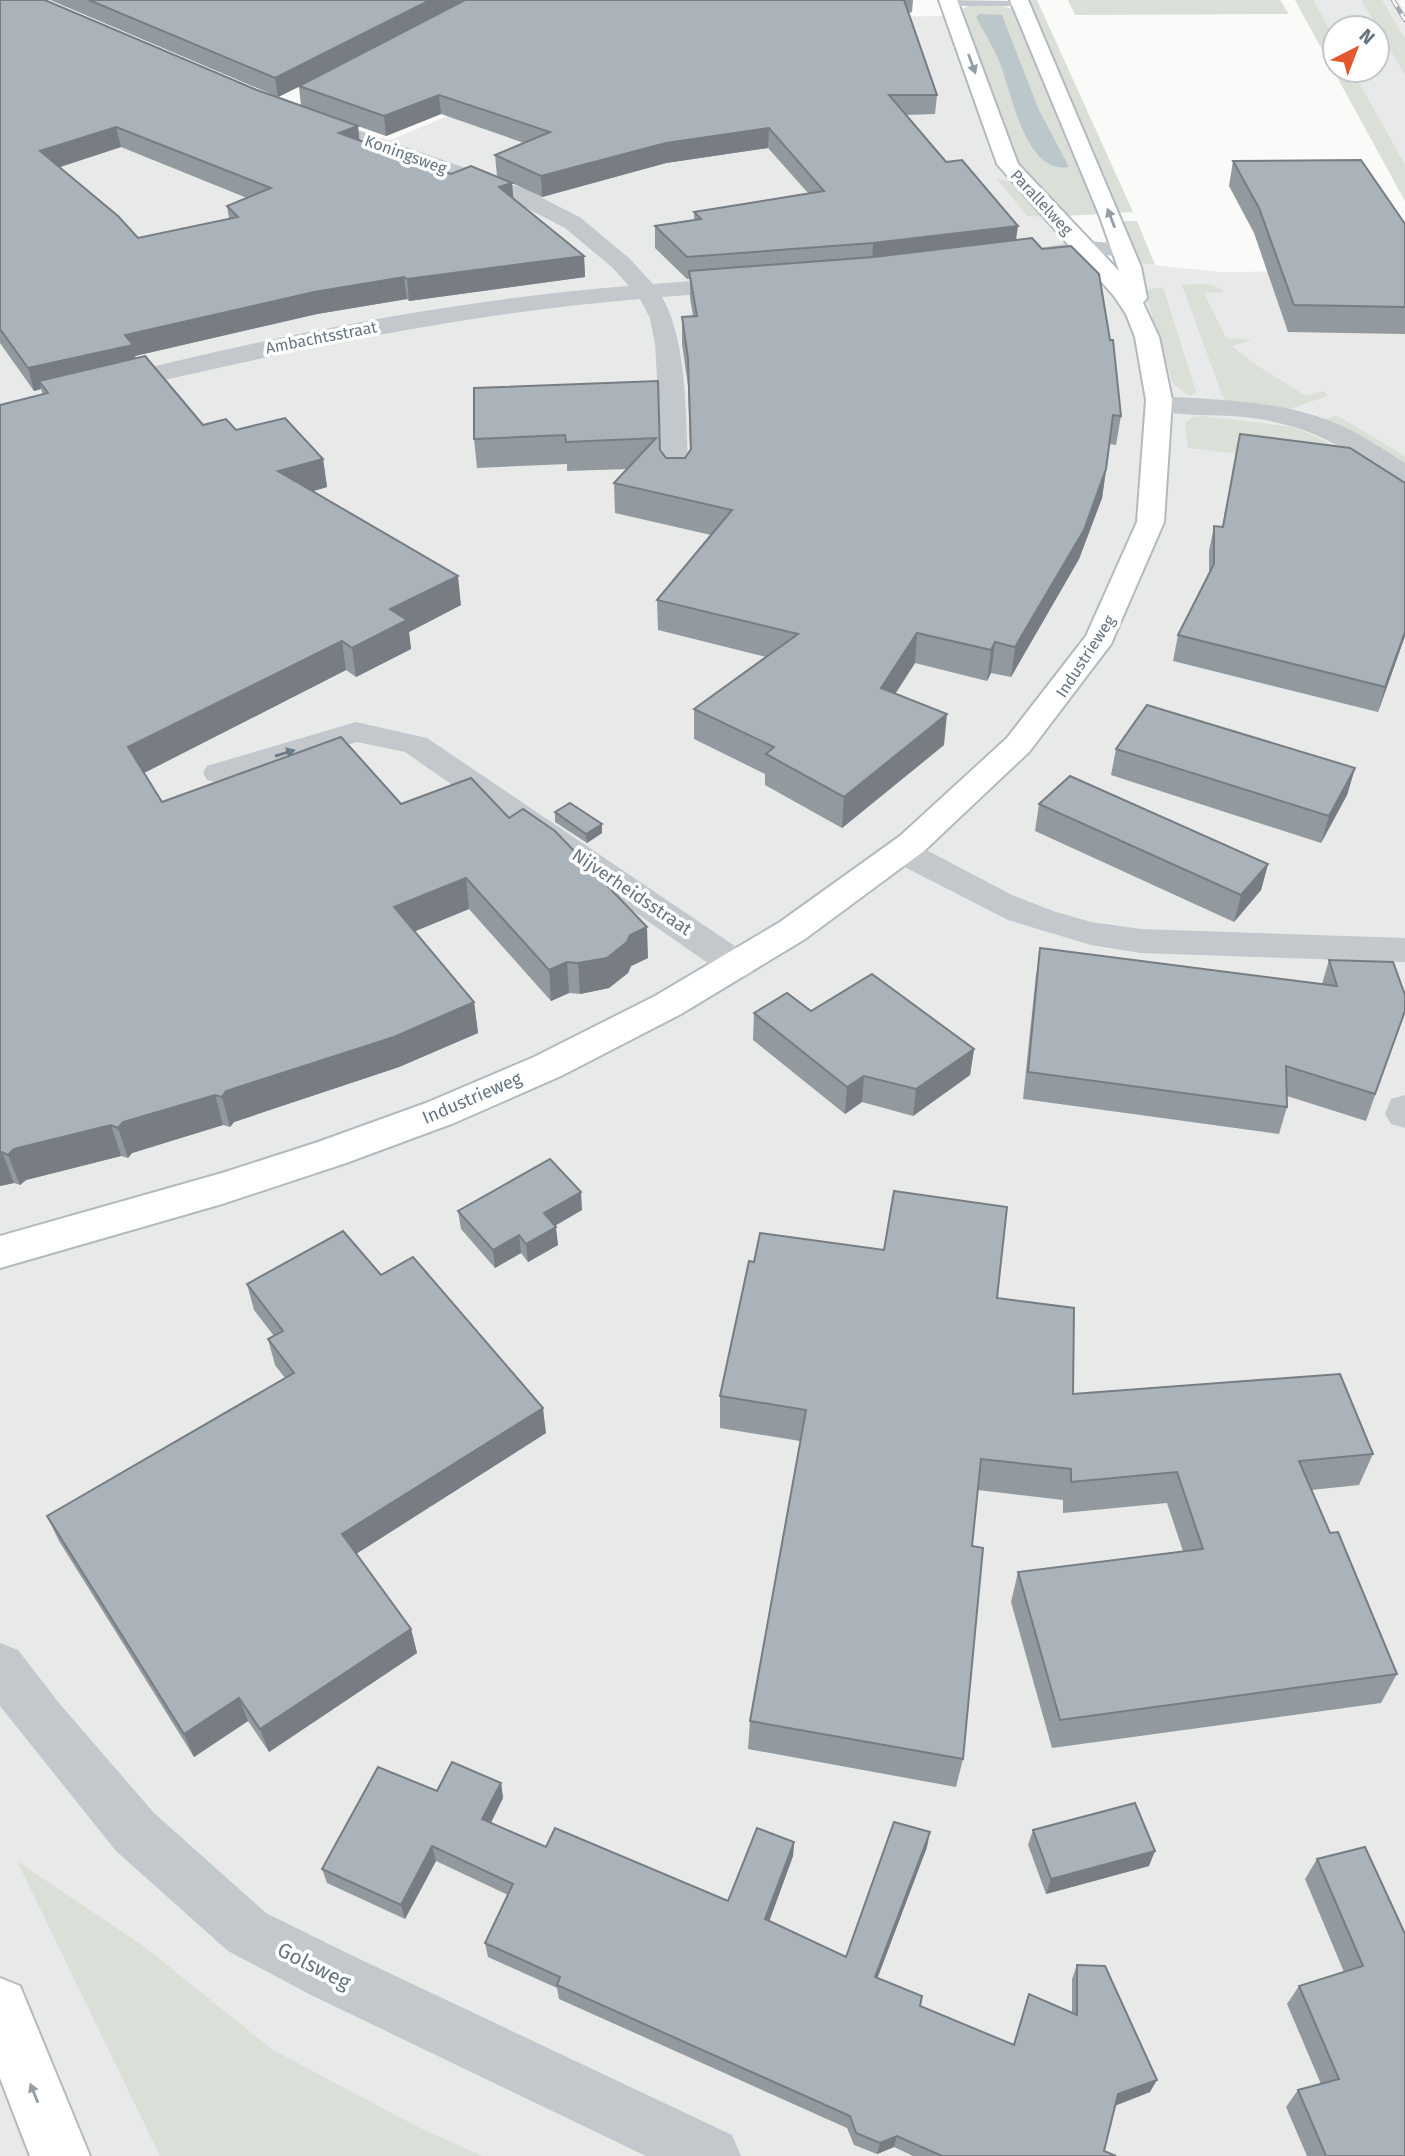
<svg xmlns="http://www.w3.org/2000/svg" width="1405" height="2156" font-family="'Fira Sans',sans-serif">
<rect width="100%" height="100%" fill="#fafaf8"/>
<g fill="#e8e9e9" fill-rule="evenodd">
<path d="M0,0l374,147 179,-76 145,-52 248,-3 48,148 88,94 140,14 183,-2v1886h-1405z"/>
<path d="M1295,0h102l8,12v189zM1335,28h42v42h-42z"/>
</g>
<g fill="#dadfd7">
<path d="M1025,0h12l96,212 -15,1z"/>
<path d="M1068,0h212l9,14 -214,1z"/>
<path d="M1295,0h18l22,39v31h17l53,95v36z"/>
<path d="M1361,0h21l23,39v36z"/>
<path d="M968,6h35l13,4 87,204 -41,2 -44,-48 -59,-157z"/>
<path d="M997,179l17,3 34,35 -21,-1z"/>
<path d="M1121,221h16l18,44 -19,-2z"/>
<path d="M1182,285c15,0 31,-4 42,7l-20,1 22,45 26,2 -20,6 26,20 48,30 17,-5 5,5 -42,14 -62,-10z"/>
<path d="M1163,287l33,105 -6,4 -17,-12 -29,-94z"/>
<path d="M1336,415l69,41v11l-81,-46z"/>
<path d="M1201,416l92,11 30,13 46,29 -181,-21 -3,-25 8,-6z"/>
<path d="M17,1861l129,87 127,102 145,77 64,29h-322z"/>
</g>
<path fill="#bbc7cb" d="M980,14l22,1 36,93 31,59c-43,8 -57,-72 -68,-101 -6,-17 -17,-33 -25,-49z"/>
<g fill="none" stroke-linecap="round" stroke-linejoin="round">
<defs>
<path id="secondary" d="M939,0h18l61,164 101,107 -19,-54 -90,-217h18l113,267 6,31 -4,5 16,34 13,63 -8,122 -53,122 -82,108 -105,99 -119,88 -124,75 -120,62 -107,47 -108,40 -124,41 -222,64v-32l222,-63 96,-31 108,-39 108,-46 121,-61 125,-74 120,-86 107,-98 79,-102 51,-114 9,-122 -11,-63 -9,-23 -12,-18 -117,-132z"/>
<path id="primary" d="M0,1978l20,8 70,170h-60l-30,-78z"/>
</defs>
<use href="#secondary" stroke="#b3babf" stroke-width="4"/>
<use href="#primary" stroke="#b5babe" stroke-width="4"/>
<g fill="#c3c8cc" fill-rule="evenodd">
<path d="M940,1l1,-1 87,1 -9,5h-70z"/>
<path d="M310,113l215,76 56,29 48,40 24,26 89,-7 8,2 4,5 -4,5 -8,2 -80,6c27,47 23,126 27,181l-4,6 -9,2 -9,-2 -4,-6 -8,-134 -5,-26 -10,-19c-181,15 -356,53 -532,94l-9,-3 -4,-5 4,-5c175,-44 351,-80 530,-94l-16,-18 -48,-40 -56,-29 -206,-76 -3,-4 3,-4z"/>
<path d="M1085,241l45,3 3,5 -3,5c-15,4 -31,0 -46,1 -15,1 -31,6 -46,3l-3,-5 3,-5z"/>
<path d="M1160,396c57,4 116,4 170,25 27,10 51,27 75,42v20l-9,-2c-52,-34 -90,-58 -153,-64 -30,-3 -63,0 -92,-8l-4,-5 4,-5z"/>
<path d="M356,722l71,16 324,219 5,9 -5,9 -13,3 -13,-3 -320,-223 -48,-10 -138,41 -12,-3 -4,-7 4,-7z"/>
<path d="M903,841l12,3 97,51 41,16 38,11 50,7 264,9v24l-264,-9 -50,-8 -83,-25 -117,-60 -5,-8 5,-8z"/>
<path d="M1405,1095v33l-14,-4 -6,-10 6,-15z"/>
<path d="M0,1643l18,7 41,53 95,110 112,100 85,42 381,180 9,21h-95l-335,-161 -83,-44 -112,-100 -116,-145z"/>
</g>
<use href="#secondary" fill="#fff" fill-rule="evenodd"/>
<use href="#primary" fill="#fff" fill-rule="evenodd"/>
<defs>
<path id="rail" d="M1393,0l12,20"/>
</defs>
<use href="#rail" stroke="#a2aab0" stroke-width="4.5"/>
<use href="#rail" stroke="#fff" stroke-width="2.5" stroke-dasharray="8" stroke-linecap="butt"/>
</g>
<g fill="#929a9f" fill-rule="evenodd">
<path d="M0,0l257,90 101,36 1,15 154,58 71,57 1,21 -176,24 -2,-2 -90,15 -182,42 1,2 67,67 33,5 87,29 4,28 -14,4 148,114 -52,27 2,17 -55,28 -10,-7 -202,103 18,29 239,2 108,14 139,140 -17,8 -3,7 -19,15 -29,6 -11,-1 -18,8 -82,-92 -55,22 60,71 4,31 -79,34 -165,55 -4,5 -7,-2 -91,28 -4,5 -7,-2 -95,24 -6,5 -6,-2 -14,3v-781l43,-10 -2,-6 -7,2 -34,-48zM121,147l126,51 -20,8 2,13 -91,19 -79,-71z"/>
<path d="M50,0h863l-1,12 -3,1 28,82 -2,19 -29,1 110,125 105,176 -5,29 -6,-1 -8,54 -23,61 -68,118 -20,-4 -4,8 -72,-18 -20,31 49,51 -102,83 -77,-43v-11l-71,-35v-30l72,-52 -108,-27 -1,-30 54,-65 -96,-22 -1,-30 14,-14 -61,2v-7l-90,4 -3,-29 184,-58 2,69 6,8h19l5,-8 -2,-64 -6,-42v-27l11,-1 -3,-18v-19h-3l-32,-31v-22l39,-6v-8l114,-19 -40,-45 -102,15 -124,34 -45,-21 -2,-21 29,-12 -83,-29 -55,22 -85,-30 -2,-19 -21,10z"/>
<path d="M1233,161l172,63v110l-117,-2 -34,-99 -25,-47z"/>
<path d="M1240,434l165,49v153l-27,76 -205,-51 5,-26 31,-61v-23l5,-25 8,1z"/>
<path d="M1116,749l239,19 -8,27 -26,48 -210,-68z"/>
<path d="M1039,804l229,60 -7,26 -27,32 -199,-91z"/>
<path d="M555,812l47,21 -15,10 -32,-21z"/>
<path d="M1040,948l282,36 7,-24 76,51 -39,110 -79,-25v11l-8,27 -256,-35 13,-124z"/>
<path d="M811,1011l163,38 -4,26 -57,41 -51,-14 -17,12 -92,-74 1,-27z"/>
<path d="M582,1210l-27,16 3,19 -30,17 -7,-9 -26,15 -34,-39 -3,-18z"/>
<path d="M381,1275l165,158 -190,121 55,75 6,24 -148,99 -21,-31 -54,36 -135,-216 -12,-25 238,-138 -10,-13 -7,-26 6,-3 -20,-26 -7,-26z"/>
<path d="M997,1298l76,96 300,60 -14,31 -48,5 19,43 67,141 -16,29 -329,45 -41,-146 7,-30 165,-21 -16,-48 -104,10v-13l-85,-10 -6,56 -9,213 -7,28 -208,-38 2,-28 50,-280 -80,-13v-32z"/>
<path d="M501,1783l2,15 -12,25 55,24 182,54 66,-59 -1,14 -24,65 77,36 81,-110 -50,131 43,28 93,39 16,-51 43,18v-33l5,-14 73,127 -34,13 -12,46 12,5h-203l-19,-9 -17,7 -23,-9 -7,-17 -288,-129 -2,-11 -69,-31 -3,-14 23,-48 -72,-34 -31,58 -78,-36 -5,-14 115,-78z"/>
<path d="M1033,1830l116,36 -103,28 -18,-49z"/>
<path d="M1365,1847l40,309h-98l-21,-49 12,-17 23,-6 -34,-80 12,-18 45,-14 -39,-93 12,-20z"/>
</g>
<g fill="#777d82">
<path d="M430,0h38l-190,97 -3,-19z"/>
<path d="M439,95l2,19 -55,22 -2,-20z"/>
<path d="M358,126l2,20 -21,-13z"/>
<path d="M116,127l5,20 -76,25 -5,-21z"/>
<path d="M769,128l-1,20 -102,15 -124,34 -1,-21 125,-33z"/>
<path d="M512,183l2,21 -15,-17z"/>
<path d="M1018,226l-3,21 -143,17 1,-21z"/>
<path d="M584,256l1,21 -176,24 -2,-22z"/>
<path d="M404,277l3,22 -90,15 -182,42 3,12 -99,13 2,8 -7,2 -6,-23 97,-33 189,-43z"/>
<path d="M323,459l4,28 -44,13 -5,-29z"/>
<path d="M1106,469l-4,29 -23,61 -68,118 4,-30z"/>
<path d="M458,576l3,29 -52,27 2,17 -55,28 -4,-29 38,-39z"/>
<path d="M1405,632v4l-27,76 7,-25z"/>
<path d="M917,633l-2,30 -36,56 2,-31z"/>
<path d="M342,641l4,29 -210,107 -8,-30z"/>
<path d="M995,642l-4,31 -4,8 4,-31z"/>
<path d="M947,714l-3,31 -102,83 2,-31z"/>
<path d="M1355,768l-8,27 -26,48 8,-27z"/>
<path d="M602,824v9l-15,10 -1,-9z"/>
<path d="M1268,864l-7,26 -27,32 7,-27z"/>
<path d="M466,878l3,31 -70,29 -5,-31z"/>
<path d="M647,927l1,31 -17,8 -3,7 -19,15 -29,6 -2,-31 52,-28z"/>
<path d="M567,962l2,31 -18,8 -2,-31z"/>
<path d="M474,1002l4,31 -79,34 -165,55 -4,5 -8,-30 4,-6z"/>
<path d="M974,1049l-4,26 -57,41 3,-27z"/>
<path d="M864,1076l-2,26 -17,12 2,-27z"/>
<path d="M215,1095l8,30 -91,28 -4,5 -10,-30 5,-6z"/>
<path d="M111,1125l10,31 -95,24 -6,5 -12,-30 6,-6z"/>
<path d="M2,1152l12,31 -14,3v-33z"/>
<path d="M581,1192l1,18 -37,21 -1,-18z"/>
<path d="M556,1227l2,18 -30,17 -2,-18z"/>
<path d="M519,1235l2,18 -26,15 -2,-18z"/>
<path d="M543,1408l3,25 -198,126 -6,-25z"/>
<path d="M411,1629l6,24 -148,99 -9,-23z"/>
<path d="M239,1698l9,23 -54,36 -10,-23z"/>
<path d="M501,1783l2,15 -18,36 -3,-15z"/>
<path d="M930,1832l-3,15 -54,143 2,-13z"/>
<path d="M794,1842l-1,14 -28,77v-14z"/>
<path d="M432,1846l4,15 -31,58 -4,-14z"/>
<path d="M1155,1851l-6,15 -103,28 5,-15z"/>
<path d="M1157,2080l-7,12 -38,15 6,-13z"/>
<path d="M897,2136l-3,11 -17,7 3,-11z"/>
</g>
<g fill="#aab3b9" stroke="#777d82" stroke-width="2" fill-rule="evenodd">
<path d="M0,0h45l212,90 101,36 -19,7 112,41 20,-8 41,17 -13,4 85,69 -177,23 -3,-2 -90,15 -189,43 8,10 -105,23 -28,-39zM116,127l155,61 -44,18 11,11 -100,21 -20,-22 -78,-65z"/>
<path d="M89,0h341l-155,78z"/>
<path d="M465,0h439l33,95h-48l57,67 16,-2 56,66 -145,17 -186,14 -32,-31 46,-7 -7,-7 130,-21 -55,-63 -103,15 -125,33 -46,-21 55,-23 -111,-37 -55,21 -85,-30z"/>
<path d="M1361,160l44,64v83l-111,-2 -35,-97 -26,-47z"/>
<path d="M1032,238l10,11 29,-3 28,28 11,66h3l8,76 -8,-1 -7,54 -22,61 -69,117 -20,-5 -4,8 -74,-17 -36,55 66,26 -103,83 -78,-43 8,-7 -80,-38 104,-75 -141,-34 75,-90 -118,-27 42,-45 -90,4 -1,-7 -91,4v-51l184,-7 2,69 6,8h19l6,-9 -3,-91 -6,-41 15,-1 -8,-45 185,-14z"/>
<path d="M145,356l58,69 23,-6 10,11 49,-12 38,41 -45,12 180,105 -68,33 17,11 -55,28 -10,-7 -214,106 34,55 179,-65 60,67 70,-26 38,40 14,-9 32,22 92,96 -17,8 -3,7 -20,16 -29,5 -11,-1 -18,8 -83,-92 -72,29 80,95 -80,35 -168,54 -4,6 -7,-2 -92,27 -5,6 -7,-3 -97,24 -6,6 -6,-3 -2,1v-748l48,-12 -9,-12z"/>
<path d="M1240,434l110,14 55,35v149l-20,55 -207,-52 36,-71v-38l9,1z"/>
<path d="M1147,705l208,63 -26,48 -213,-67z"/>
<path d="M1070,776l198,88 -27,31 -202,-91z"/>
<path d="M570,803l32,21 -16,10 -31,-22z"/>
<path d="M1040,948l297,38 -8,-26 64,2 12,33v16l-30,83 -89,-28 1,41 -259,-35z"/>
<path d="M872,974l102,75 -58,40 -52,-13 -17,11 -93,-74 33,-20 24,18z"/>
<path d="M550,1159l31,33 -37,21 12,14 -30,17 -7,-9 -26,15 -35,-39z"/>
<path d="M894,1191l113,16 -10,91 77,10 -1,86 267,-20 33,80 -74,7 31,72 8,-1 59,142 -337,46 -42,-148 185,-23 -26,-77 -106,10v-13l-90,-10 -9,87 11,2 -20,211 -213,-38 56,-311 -86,-14 29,-135 5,1 6,-29 124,17z"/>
<path d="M343,1231l38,44 32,-18 130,151 -201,126 69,95 -151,100 -21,-31 -55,36 -137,-218 247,-143 -26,-34 15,-8 -36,-47z"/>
<path d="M452,1762l49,21 -19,36 64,28 9,-19 173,73 29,-73 37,14 -29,77 81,38 48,-135 36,10 -55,145 47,19 -2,10 94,39 15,-51 48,21v-50l28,1 52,114 -39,14 -14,57 12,5h-174l-45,-20 -17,7 -24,-10 -6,-17 -293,-131 3,-8 -75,-34 28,-59 -81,-38 -31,59 -79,-36 56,-102 59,24z"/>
<path d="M1135,1803l20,48 -104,28 -18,-49z"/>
<path d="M1365,1847l40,87v222h-79l-28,-66 41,-11 -40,-93 64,-20 -46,-107z"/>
</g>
<defs><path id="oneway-solid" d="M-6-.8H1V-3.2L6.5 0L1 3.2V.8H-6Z" transform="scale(1.75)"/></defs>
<g fill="#939fa8">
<use href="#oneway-solid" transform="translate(972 64) rotate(70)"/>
<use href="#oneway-solid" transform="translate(1111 218) rotate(-111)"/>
<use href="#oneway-solid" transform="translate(34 2093) rotate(-112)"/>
</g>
<use fill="#6a7a87" href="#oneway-solid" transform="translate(285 753) rotate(-17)"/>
<g text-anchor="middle" stroke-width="7" stroke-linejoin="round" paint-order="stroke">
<g font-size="16" fill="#657683" stroke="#fff">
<text transform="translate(406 154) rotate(20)" y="6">Koningsweg</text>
<text transform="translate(1042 202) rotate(47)" y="6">Parallelweg</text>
<text transform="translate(321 337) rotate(-11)" y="6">Ambachtsstraat</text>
<text transform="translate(1085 656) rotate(-57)" y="6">Industrieweg</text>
</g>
<g font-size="18" fill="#657683" stroke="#fff">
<text transform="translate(632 892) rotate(34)" y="6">Nijverheidsstraat</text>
<text transform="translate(472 1098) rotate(-23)" y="6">Industrieweg</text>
</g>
<g font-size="21" fill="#657683" stroke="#fff">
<text transform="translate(314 1966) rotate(27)" y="7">Golsweg</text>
</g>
</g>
<g transform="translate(1356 49) rotate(42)"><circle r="33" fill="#ffffff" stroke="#c1c8cd" stroke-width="2"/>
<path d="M0-5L12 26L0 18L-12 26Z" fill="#e4572e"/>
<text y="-10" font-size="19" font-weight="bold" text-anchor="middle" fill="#657683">N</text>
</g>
</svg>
